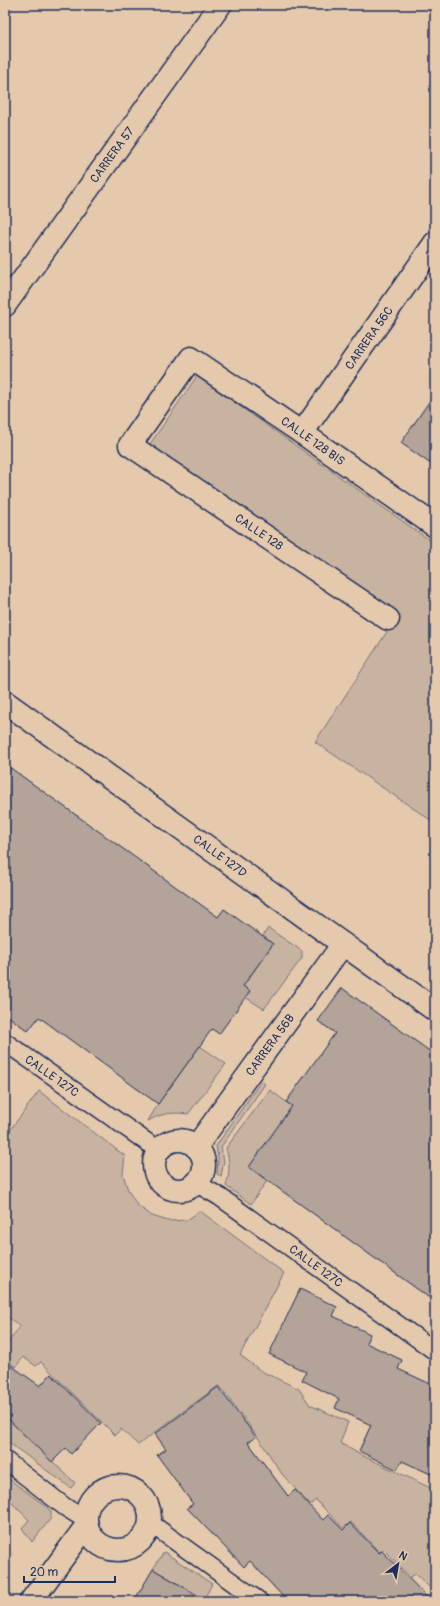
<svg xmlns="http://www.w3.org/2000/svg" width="440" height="1606" font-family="Pangolin,sans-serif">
<rect width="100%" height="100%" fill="#e5c9ac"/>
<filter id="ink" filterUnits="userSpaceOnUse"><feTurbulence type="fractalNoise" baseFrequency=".025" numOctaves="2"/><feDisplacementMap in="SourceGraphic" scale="8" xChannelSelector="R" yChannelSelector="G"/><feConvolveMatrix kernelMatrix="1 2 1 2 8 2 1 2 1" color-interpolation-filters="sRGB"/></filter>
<g filter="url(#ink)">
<g fill="#c8b3a0" stroke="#72717f">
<path d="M197,376l238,168v279l-120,-81 83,-127 -248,-171z"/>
<path d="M268,928l34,23v7l-38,51 -19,-12 -2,-11 30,-42 -10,-8z"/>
<path d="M200,1046l26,18 -38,50c-16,-2 -26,-1 -40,7l10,-17z"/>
<path d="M261,1081l4,3 -44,63 3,14 -3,15 -4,-2 1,-16 -2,-12z"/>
<path d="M270,1090l23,17 -44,60 18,14 -16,23 -25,-18c4,-14 4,-24 0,-38z"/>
<path d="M39,1091l86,65 -2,18 5,16 9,15 15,11 16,5 19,-1 13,-9 84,62 -44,82 21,16 38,18 11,16 38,17 -8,21 19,11 76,36v103l-19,-19 -6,3 -27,-28 -4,3 -28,-30 -8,6 -27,-28 -6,5 -28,-31 -23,-35 -40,-54 -81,60 -17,-16 -6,6 -74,-73 -5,4 -13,-9 -7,10 -11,-8v-12l15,-21 -15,-11 2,-6 -2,-2v-170z"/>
<path d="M5,1416l70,67 -4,5 -66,-48z"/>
<path d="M5,1476l42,31 4,5v6l-19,24 -10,-14 7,-8 -24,-24z"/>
<path d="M164,1552l48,32 -8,15 -51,-30z"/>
</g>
<g fill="#b3a398" stroke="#1b2f5e">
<path d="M435,393v74l-34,-24z"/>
<path d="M5,764l213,153 6,-8 49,35 -30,42 7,5 -31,43 -7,-5 -54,75 -119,-87 -11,14 -23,-17z"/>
<path d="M342,988l93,67v247l-186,-135 43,-61 -6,-4 49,-69 -17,-12z"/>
<path d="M300,1289l37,18 -4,9 37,18 -4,9 36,17 -4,9 37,17v90l-33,-15 -5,9 -38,-19 12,-26 -36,-17 4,-9 -37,-19 4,-8 -37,-18z"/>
<path d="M5,1361l35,25 11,-12 50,49 -30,31 -5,-6 -14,14 -47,-46z"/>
<path d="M218,1387l38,50 -8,5 40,54 7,-6 28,30 5,-5 15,15 7,-7 29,30 3,-2 49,50h-144l-37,-40 -6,6 -57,-59 6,-4 -36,-49 9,-6 -11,-15z"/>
<path d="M153,1569l54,32h-73z"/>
</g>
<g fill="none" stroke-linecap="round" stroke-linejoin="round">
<defs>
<g id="lane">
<path d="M5,1042l153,108"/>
<path d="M196,1183l24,14 215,154"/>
<path d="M5,1460l60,47 21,13"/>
<path d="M150,1523l109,78"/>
</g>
<g id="street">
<path d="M5,305l215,-300"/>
<path d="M302,433l133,-190"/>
<path d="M388,619l-258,-174 61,-87 111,75 133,93"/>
<circle cx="179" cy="1165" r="25"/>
<path d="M196,1147l147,-203"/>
<circle cx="118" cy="1518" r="32"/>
<path d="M31,1601l56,-76"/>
</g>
<path id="secondary" d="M5,702l430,308"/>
</defs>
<use href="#lane" stroke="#1b2f5e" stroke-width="20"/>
<use href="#street" stroke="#1b2f5e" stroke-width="25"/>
<use href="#secondary" stroke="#1b2f5e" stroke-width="25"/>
<use href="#lane" stroke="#e5c9ac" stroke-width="17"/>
<use href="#street" stroke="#e5c9ac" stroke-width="22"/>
<use href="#secondary" stroke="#e5c9ac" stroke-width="22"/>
</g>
</g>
<g text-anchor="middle" stroke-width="3" stroke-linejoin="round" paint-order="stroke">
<g font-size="12" fill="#1b2f5e" stroke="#e5c9ac">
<text transform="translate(112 155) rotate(-54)" y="4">CARRERA 57</text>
<text transform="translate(369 338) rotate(-55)" y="4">CARRERA 56C</text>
<text transform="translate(313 441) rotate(35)" y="4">CALLE 128 BIS</text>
<text transform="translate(259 532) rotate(34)" y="4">CALLE 128</text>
<text transform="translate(220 856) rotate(36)" y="4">CALLE 127D</text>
<text transform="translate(270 1045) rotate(-54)" y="4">CARRERA 56B</text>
<text transform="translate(52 1076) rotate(35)" y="4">CALLE 127C</text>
<text transform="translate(316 1266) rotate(36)" y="4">CALLE 127C</text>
</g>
</g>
<rect width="440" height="1606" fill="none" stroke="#e5c9ac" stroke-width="20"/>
<rect x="10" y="10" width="420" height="1586" fill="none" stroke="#1b2f5e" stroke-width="1.5" filter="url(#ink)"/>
<g transform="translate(398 1564) rotate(31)" stroke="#e5c9ac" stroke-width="3" paint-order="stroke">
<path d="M0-3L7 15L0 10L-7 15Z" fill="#1b2f5e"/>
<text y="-6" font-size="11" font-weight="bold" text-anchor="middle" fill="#1b2f5e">N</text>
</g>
<path d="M24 1576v6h91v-6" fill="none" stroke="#1b2f5e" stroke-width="2"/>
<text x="30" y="1576" font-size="12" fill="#1b2f5e" stroke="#e5c9ac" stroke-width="3" paint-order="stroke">20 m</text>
</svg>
